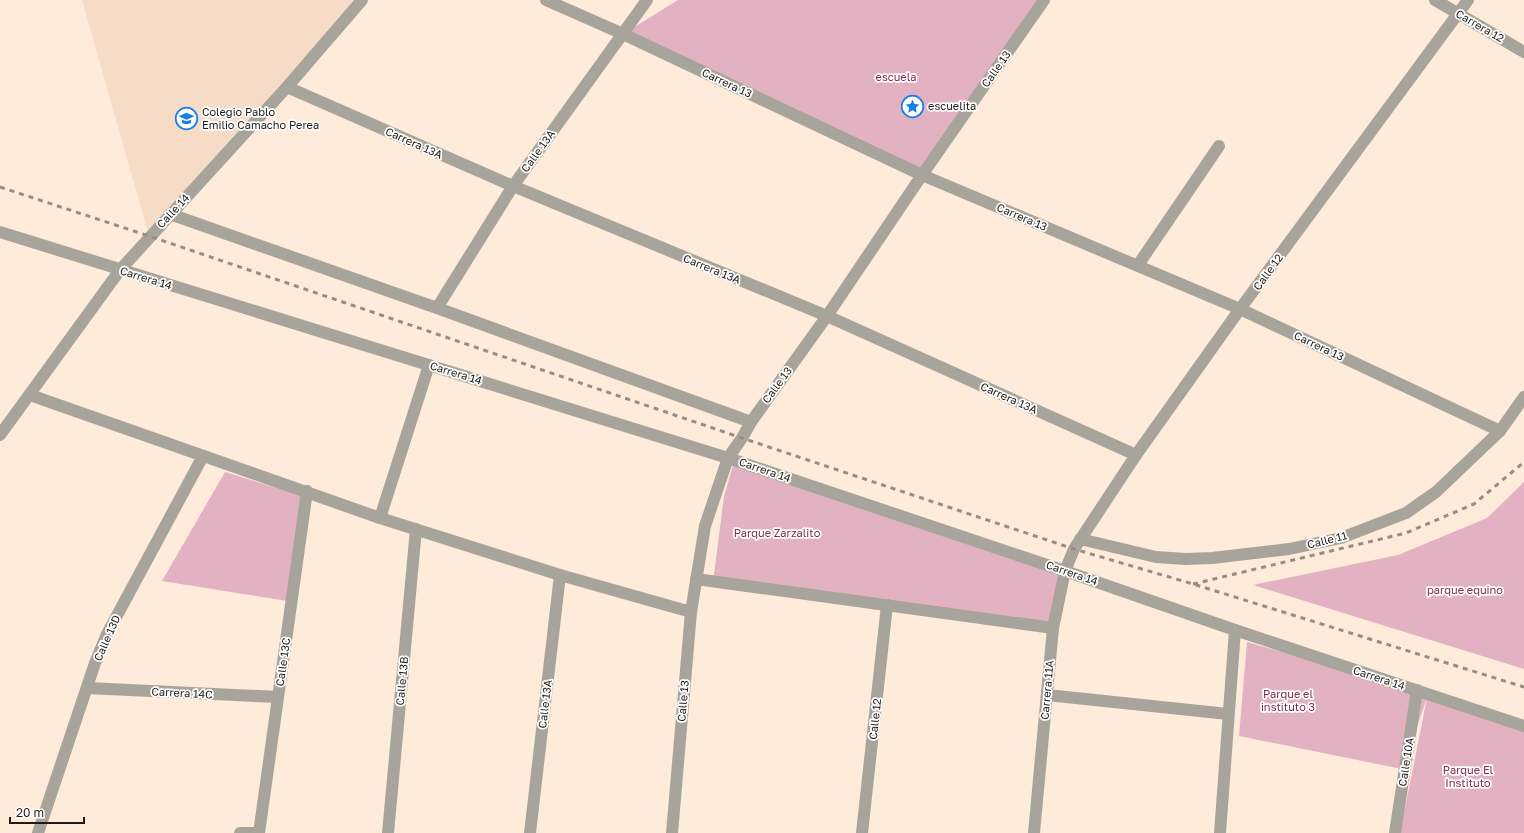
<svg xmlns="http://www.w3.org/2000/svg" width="1524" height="833" font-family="'Golos Text',sans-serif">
<rect width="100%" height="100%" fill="#feebda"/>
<path fill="#f6dcc6" d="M82,0h280l-213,236z"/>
<g fill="#e2b2c2">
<path d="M678,0h366l-122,175 -299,-141z"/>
<path d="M735,459l331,117 -10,48 -343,-42 11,-86z"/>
<path d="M225,472l78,24 -16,105 -125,-20z"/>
<path d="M1524,482v187l-271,-84 145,-30 89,-37z"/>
<path d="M1247,642l181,51 96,30v110h-124l27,-135 -25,71 -163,-33z"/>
</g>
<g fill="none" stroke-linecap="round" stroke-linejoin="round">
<g stroke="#a7a59b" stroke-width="12">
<path d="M546,0l77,34 299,141 318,134 260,122"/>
<path d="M1435,0l89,52"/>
<path d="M287,87l226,99 314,130 309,139"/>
<path d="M170,214l267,94 314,114"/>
<path d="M0,232l728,226 337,113 170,59 289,96"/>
<path d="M1138,265l81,-119"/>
<path d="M437,308l76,-122 134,-186"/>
<path d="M30,395l350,123 180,57 131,37"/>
<path d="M0,435l120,-165 167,-183 75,-87"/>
<path d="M380,518l49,-153"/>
<path d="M1080,539l76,18 30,2 26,-1 77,-9 52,-11 65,-25 30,-21 64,-61 24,-34"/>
<path d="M696,579l357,49"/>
<path d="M87,688l191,9"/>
<path d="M1047,695l181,19"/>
<path d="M38,833l57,-170 12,-29 96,-178"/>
<path d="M240,833h19"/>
<path d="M259,833l48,-342"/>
<path d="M388,833l28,-304"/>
<path d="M530,833l30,-258"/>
<path d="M672,833l19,-221 14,-86 23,-68 14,-20 9,-16 76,-106 95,-141 122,-175"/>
<path d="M862,833l25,-228"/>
<path d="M1034,833l19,-205 12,-57 9,-22 62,-94 104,-146 228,-309"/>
<path d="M1220,833l15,-203"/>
<path d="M1395,833l22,-143"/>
</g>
<g stroke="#998c80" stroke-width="3" stroke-dasharray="5 5" stroke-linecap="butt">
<path d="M0,187l149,49 593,202 332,111 119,35 331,103"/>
<path d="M1193,584l213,-51 68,-29 50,-42"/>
</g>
</g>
<defs>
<symbol id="sight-ring" viewBox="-11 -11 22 22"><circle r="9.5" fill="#fff" stroke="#167ee6" stroke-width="1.5"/><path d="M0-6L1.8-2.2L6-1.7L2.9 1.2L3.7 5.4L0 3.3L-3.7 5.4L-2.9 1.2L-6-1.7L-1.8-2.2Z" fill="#167ee6"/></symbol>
<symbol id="school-ring" viewBox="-11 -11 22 22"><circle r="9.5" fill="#fff" stroke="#167ee6" stroke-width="1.5"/><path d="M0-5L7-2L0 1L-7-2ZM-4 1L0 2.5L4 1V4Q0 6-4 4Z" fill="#167ee6"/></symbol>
</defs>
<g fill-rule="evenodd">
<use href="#sight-ring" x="900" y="94" width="25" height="25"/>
<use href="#school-ring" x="174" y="106" width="25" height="25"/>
</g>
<g text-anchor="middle" stroke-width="3.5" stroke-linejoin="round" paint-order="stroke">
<g font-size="11" fill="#221b15" stroke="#fff">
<text transform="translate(1480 26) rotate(30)" y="4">Carrera 12</text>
<text transform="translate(996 69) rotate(-55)" y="4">Calle 13</text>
<text transform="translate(727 83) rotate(25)" y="4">Carrera 13</text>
<text transform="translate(414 143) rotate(24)" y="4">Carrera 13A</text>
<text transform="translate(538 151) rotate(-54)" y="4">Calle 13A</text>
<text transform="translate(173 211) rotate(-47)" y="4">Calle 14</text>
<text transform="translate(1022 217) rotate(23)" y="4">Carrera 13</text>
<text transform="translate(712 269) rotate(22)" y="4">Carrera 13A</text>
<text transform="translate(1268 272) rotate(-54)" y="4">Calle 12</text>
<text transform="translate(146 278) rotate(17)" y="4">Carrera 14</text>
<text transform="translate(1319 346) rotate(25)" y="4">Carrera 13</text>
<text transform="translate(456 373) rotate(17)" y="4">Carrera 14</text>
<text transform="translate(777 385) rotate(-54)" y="4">Calle 13</text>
<text transform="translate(1009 398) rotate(24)" y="4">Carrera 13A</text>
<text transform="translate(765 470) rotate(19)" y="4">Carrera 14</text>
<text transform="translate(1327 540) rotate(-14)" y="4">Calle 11</text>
<text transform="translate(1072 573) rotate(19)" y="4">Carrera 14</text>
<text transform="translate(107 638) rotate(-66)" y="4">Calle 13D</text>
<text transform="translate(283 662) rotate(-82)" y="4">Calle 13C</text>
<text transform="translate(1379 678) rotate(18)" y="4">Carrera 14</text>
<text transform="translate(402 681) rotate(-85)" y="4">Calle 13B</text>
<text transform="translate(1047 690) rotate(-85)" y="4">Carrera 11A</text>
<text transform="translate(182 693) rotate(3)" y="4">Carrera 14C</text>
<text transform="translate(683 701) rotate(-85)" y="4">Calle 13</text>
<text transform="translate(545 704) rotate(-83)" y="4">Calle 13A</text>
<text transform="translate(875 719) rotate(-84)" y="4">Calle 12</text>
<text transform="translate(1406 762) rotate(-81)" y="4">Calle 10A</text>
</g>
<g font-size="11" fill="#7e2a50" stroke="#fff">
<text x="896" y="81">escuela</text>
<text x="777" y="537">Parque Zarzalito</text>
<text x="1465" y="594">parque equino</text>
<text x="1288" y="698">Parque el<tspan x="1288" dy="13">instituto 3</tspan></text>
<text x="1468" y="774">Parque El<tspan x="1468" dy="13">Instituto</tspan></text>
</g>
<g font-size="11" fill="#221b15" stroke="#fff" text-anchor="start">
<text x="928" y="110">escuelita</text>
<text x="202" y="116">Colegio Pablo<tspan x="202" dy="13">Emilio Camacho Perea</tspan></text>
</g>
</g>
<path d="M10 817v6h74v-6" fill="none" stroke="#221b15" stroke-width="2"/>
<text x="16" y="817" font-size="12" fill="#221b15" stroke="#ffffff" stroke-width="3" paint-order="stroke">20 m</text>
</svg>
